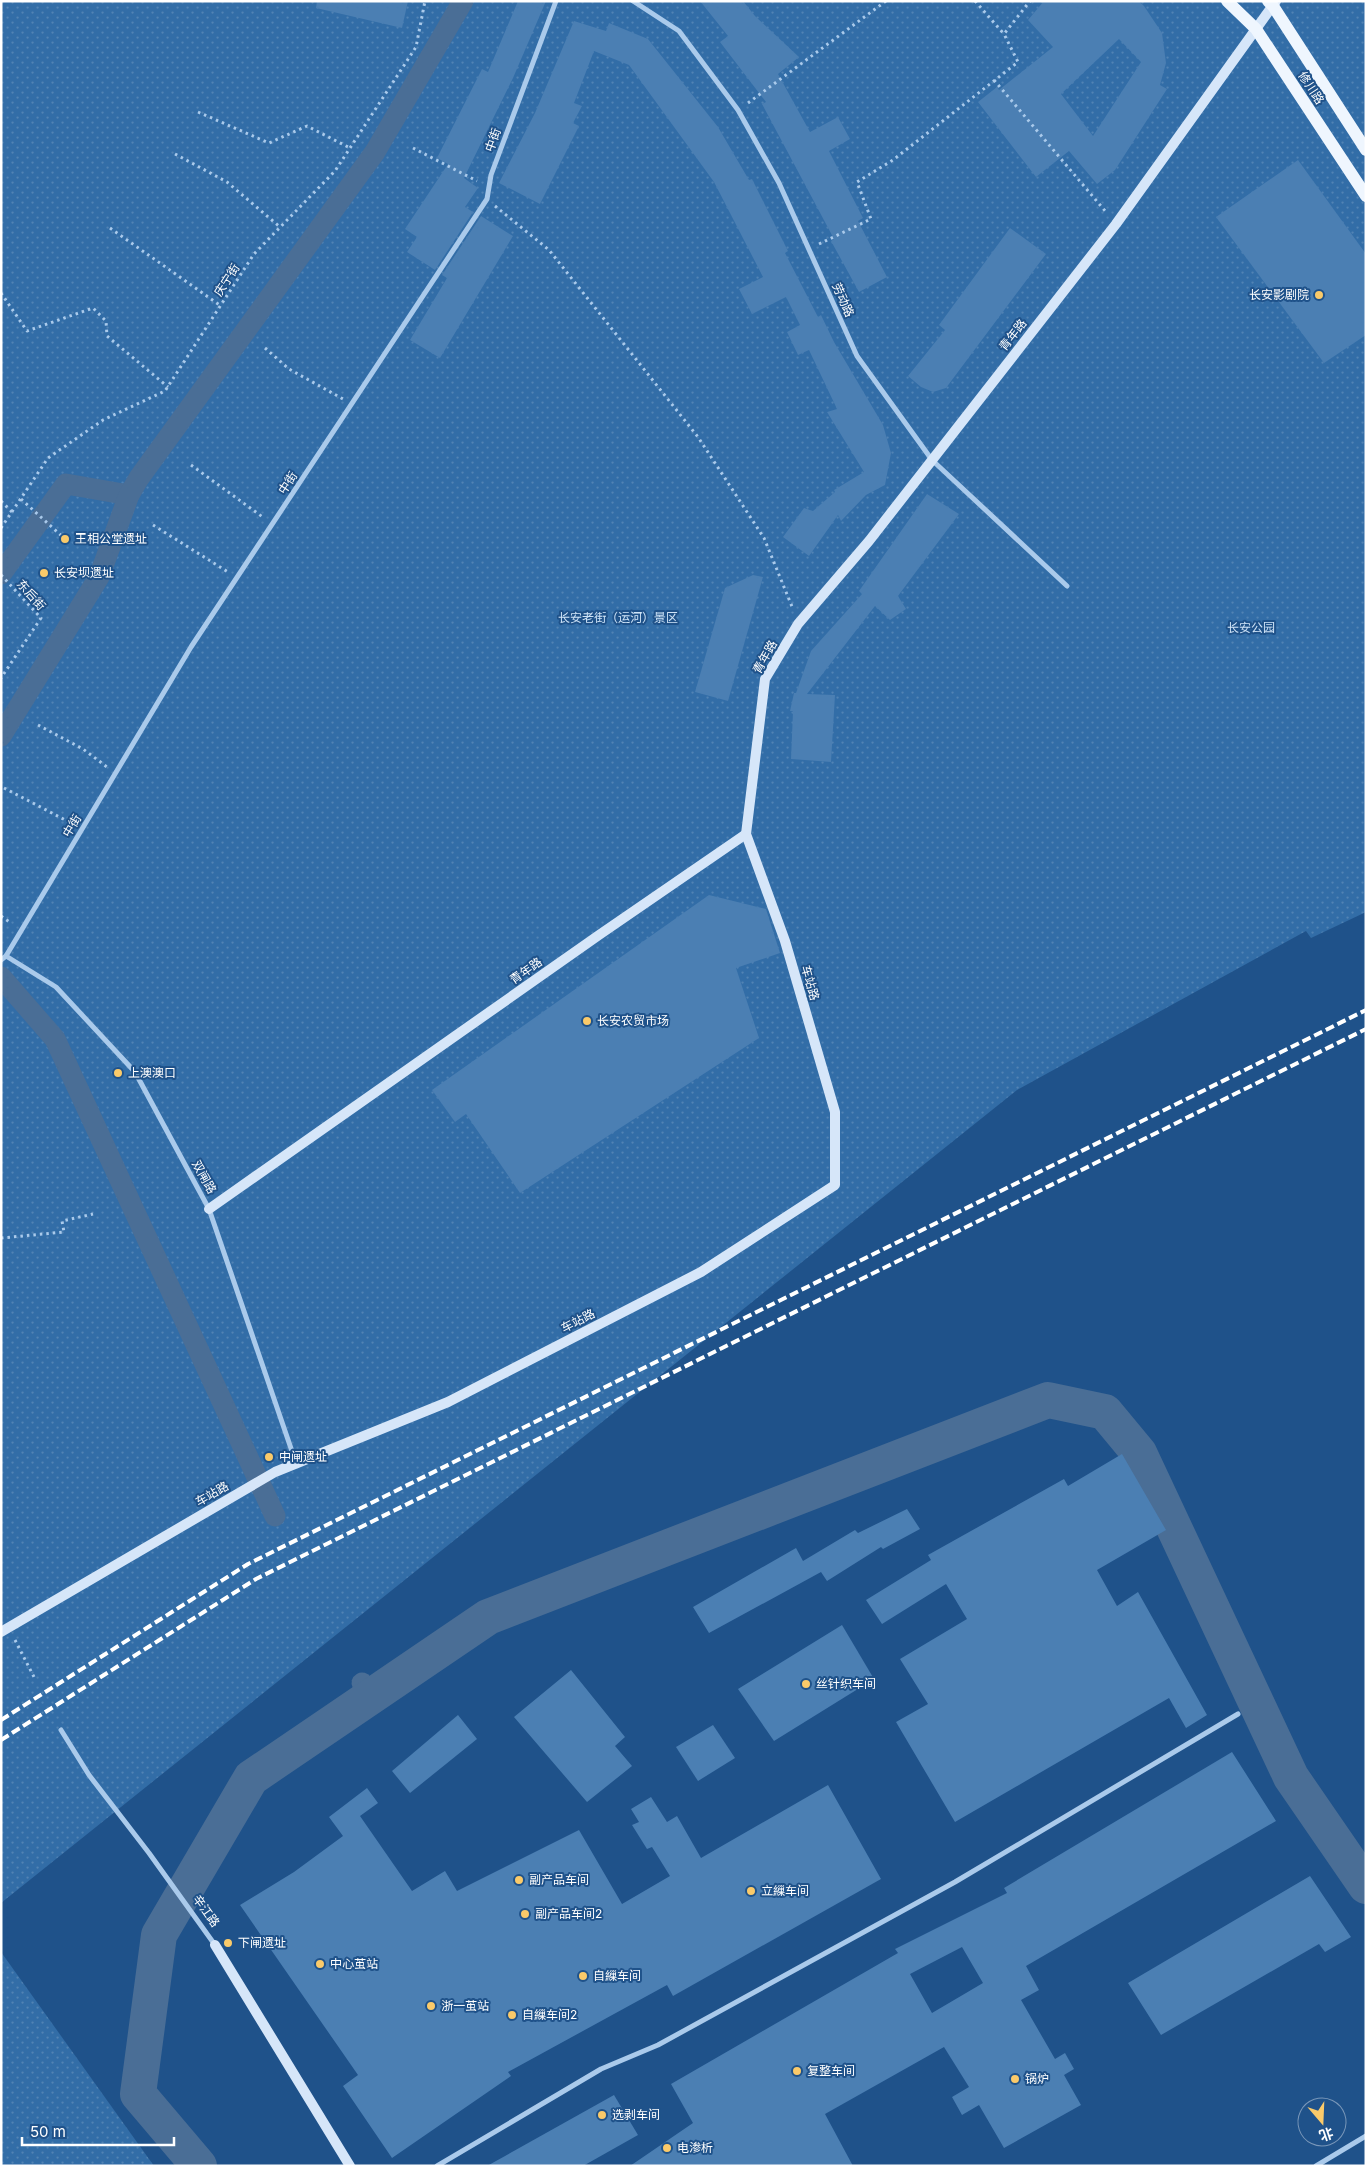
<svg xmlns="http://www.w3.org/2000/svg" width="1367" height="2167" font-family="Inter,'Noto Sans SC',sans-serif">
<defs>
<pattern id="grass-dots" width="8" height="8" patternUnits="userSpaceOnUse" patternTransform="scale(1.25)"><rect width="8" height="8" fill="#326da7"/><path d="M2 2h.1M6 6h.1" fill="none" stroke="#5183b4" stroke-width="1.8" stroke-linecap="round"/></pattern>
</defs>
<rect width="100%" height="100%" fill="#1f528a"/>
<g fill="url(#grass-dots)">
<path d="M1,1h1365v911l-55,26 -5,-7 -289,159 -1016,813z"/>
<path d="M1,1952l153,214h-153z"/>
</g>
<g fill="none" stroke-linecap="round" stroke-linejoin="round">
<g stroke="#4a6e96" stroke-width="21">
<path d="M1,574l65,-90 63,11"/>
<path d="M1,736l98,-159 30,-82 10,-17 236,-326 88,-151"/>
<path d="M1,977l54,62 220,477"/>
<path d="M362,1683l8,14"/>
</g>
<path stroke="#4a6e96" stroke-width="36" d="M199,2166l-61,-72 21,-159 92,-157 237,-161 560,-217 57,12 34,41 152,324 75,109"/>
</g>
<g fill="#4b7fb3" fill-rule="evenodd">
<path d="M317,1h91l-6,27 -86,-20z"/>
<path d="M518,1h28l-33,77 -49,100 14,10 -13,19 8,5 -38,58 -28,-18 10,-15 -12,-8 43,-65 -11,-6 45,-89 6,3z"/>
<path d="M700,1h43l12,15 44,41 -21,17 32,58 28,-15 12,22 -21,12 34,67 -5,3 29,56 -28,15 -28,-51 3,-2 -72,-135 4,-2 -46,-60 8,-6z"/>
<path d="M1044,1h95l5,5 18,27 4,30 -6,22 7,4 -52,81 -18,14 -28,-33 -33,26 -58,-75 19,-15 2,3 54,-43 -25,-27zM1119,39l22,23 -48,74 -32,-42z"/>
<path d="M574,21l32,10 3,-8 39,16 70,88 31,53 3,-1 36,72 -3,2 33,64 3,-2 13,27 49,83 8,28 -6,32 -19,10 -25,26 -3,-6 -29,41 -26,-19 21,-29 9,3 22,-19 -1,-2 30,-18 -37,-60 10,-3 -28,-59 -11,5 -11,-23 13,-7 -14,-28 -34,17 -13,-25 24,-12 -49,-95 -85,-117 -35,-14 -20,52 8,3 -9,17 6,3 -39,78 -41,-21 36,-70z"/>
<path d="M1298,160l68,94v81l-42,28 -108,-146z"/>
<path d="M481,216l32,20 -73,122 -30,-18 37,-62 -5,-3z"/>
<path d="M1010,228l36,26 -100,134 -13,4 -12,-5 -13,-11 37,-46 -6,-5z"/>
<path d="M927,494l32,20 -61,82 8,13 -16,11 -15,-14 -68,88 28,1 -4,67 -40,-3 2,-48h-3l4,-18h2l15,-42 51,-57 -3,-3z"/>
<path d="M753,575l10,2 -35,124 -33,-9 30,-104z"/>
<path d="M709,895l57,14 14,44 -44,15 23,70 -239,155 -54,-79 -11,8 -23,-32z"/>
<path d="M1122,1454l44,76 -69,40 20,36 21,-14 69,123 -21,13 -17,-30 -214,124 -59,-100 32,-18 -28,-45 67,-40 -21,-35 -64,40 -16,-24 65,-40 -3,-5 136,-76 4,7z"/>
<path d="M907,1509l13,20 -37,20 -2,-2 -54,34 -6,-9 -112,61 -16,-26 103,-59 7,13 52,-31 3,3z"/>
<path d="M842,1625l32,54 -100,62 -36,-52z"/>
<path d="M571,1670l54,67 -10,9 17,20 -45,36 -73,-85z"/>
<path d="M458,1715l19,24 -67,54 -18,-22z"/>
<path d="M713,1725l22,33 -37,23 -22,-34z"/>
<path d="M1232,1752l44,69 -250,145 13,24 -18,10 34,59 10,-6 9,16 -10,6 17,30 -77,43 -25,-43 -17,10 -10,-18 17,-10 -25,-40 -119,67 28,52h-223l63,-43 -22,-39 227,-131 -3,-4 112,-56 -3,-5zM962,1947l21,36 -51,30 -22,-39z"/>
<path d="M828,1785l53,94 -208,117 -6,-11 -159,87 3,4 -119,82 -49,-72 15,-11 -118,-170 54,-33 49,-36 -14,-19 38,-29 11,15 -18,13 52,75 33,-20 12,20 122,-61 43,74 48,-28 -18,-29 -5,2 -15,-24 7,-3 -8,-13 20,-12 16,25 10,-6 24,42z"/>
<path d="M1310,1876l41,61 -26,15 -6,-8 -158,91 -33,-52z"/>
<path d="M614,2095l24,40 -55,31h-96z"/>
</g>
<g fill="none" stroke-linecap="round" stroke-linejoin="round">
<g stroke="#aacaeb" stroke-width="3" stroke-dasharray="2.5 4" stroke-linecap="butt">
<path d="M975,1l29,33"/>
<path d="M994,80l112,132"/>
<path d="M748,103l138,-102"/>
<path d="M198,112l71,31 38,-17 43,22"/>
<path d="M413,148l64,33"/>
<path d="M175,154l52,28 53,45"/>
<path d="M495,206l54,44 149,187 66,101 29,71"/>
<path d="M110,228l111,78"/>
<path d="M819,244l52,-25 -14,-37 36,-22 125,-98 -14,-28 26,-33"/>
<path d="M1,293l26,38 66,-23 13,13 1,15 61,51"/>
<path d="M265,348l24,21 54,30"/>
<path d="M191,465l73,53"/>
<path d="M21,499l44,40"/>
<path d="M1,501l11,11"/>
<path d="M153,525l75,47"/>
<path d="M1,528l47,-70 55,-38 62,-29 89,-137 81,-83 81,-124 9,-46"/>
<path d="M1,575l40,43 -40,60"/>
<path d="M38,725l45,24 24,18"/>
<path d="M4,788l69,36"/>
<path d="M1,916l10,7"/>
<path d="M1,1238l63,-6 -2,-11 31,-7"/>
<path d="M15,1640l19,37"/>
</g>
<g stroke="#aacaeb" stroke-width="5">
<path d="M633,1l46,30 59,79 41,73 78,173 75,104 135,126"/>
<path d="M6,956l50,31 79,85 74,137 87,254"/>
<path d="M1,960l5,-4 185,-309 296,-448 4,-24 65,-174"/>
<path d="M61,1730l28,45 60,78 66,92"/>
<path d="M437,2166l164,-97 57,-24 297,-163 283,-168"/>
<path d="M1316,2166l50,-30"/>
</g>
<g stroke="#d6e6f9" stroke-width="10">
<path d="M209,1209l390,-274 147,-101"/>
<path d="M1,1632l274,-160 173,-70 253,-130 134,-87v-73l-50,-171 -39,-107 19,-155 33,-55 71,-83 247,-317 160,-223"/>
<path d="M215,1945l135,221"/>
</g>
<g stroke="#eff6fe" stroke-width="12">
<path d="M1227,1l29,28 110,167"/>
<path d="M1268,1l5,5 93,144"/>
</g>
<g stroke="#fff" stroke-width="4" stroke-dasharray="9 4" stroke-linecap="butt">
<path d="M1,1720l247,-156 1118,-554"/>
<path d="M1,1740l255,-161 1110,-550"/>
</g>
</g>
<g fill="#faca6a" stroke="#1f528a" stroke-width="2">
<circle cx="1319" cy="295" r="5"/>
<circle cx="65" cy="539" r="5"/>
<circle cx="44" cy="573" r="5"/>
<circle cx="587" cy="1021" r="5"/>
<circle cx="118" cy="1073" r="5"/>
<circle cx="269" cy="1457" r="5"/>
<circle cx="806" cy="1684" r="5"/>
<circle cx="519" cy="1880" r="5"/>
<circle cx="751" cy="1891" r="5"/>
<circle cx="525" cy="1914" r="5"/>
<circle cx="228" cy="1943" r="5"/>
<circle cx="320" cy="1964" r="5"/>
<circle cx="583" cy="1976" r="5"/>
<circle cx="431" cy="2006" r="5"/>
<circle cx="512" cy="2015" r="5"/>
<circle cx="797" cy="2071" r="5"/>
<circle cx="1015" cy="2079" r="5"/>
<circle cx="602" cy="2115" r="5"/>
<circle cx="667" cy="2148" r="5"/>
</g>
<g text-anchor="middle" stroke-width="4" stroke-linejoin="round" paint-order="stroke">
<g font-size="12" fill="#fff" stroke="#1f528a">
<text transform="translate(1311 88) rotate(57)" y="4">修川路</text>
<text transform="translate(493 140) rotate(-70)" y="4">中街</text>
<text transform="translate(227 280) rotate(-57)" y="4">庆宁街</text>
<text transform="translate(843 300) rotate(66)" y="4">劳动路</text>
<text transform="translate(1013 335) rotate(-52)" y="4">青年路</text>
<text transform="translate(288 483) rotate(-57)" y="4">中街</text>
<text transform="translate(31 595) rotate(48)" y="4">东后街</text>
<text transform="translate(765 657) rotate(-61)" y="4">青年路</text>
<text transform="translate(72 826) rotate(-59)" y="4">中街</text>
<text transform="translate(526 971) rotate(-35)" y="4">青年路</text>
<text transform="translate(810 983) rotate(74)" y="4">车站路</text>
<text transform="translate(204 1177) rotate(61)" y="4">双闸路</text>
<text transform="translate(578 1321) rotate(-27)" y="4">车站路</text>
<text transform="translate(212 1494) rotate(-30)" y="4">车站路</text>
<text transform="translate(206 1911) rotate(54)" y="4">辛江路</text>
</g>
<g font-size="12" fill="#fff" stroke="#1f528a" text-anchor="start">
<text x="1309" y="299" text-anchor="end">长安影剧院</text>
<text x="75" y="543">王相公堂遗址</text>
<text x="54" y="577">长安坝遗址</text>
<text x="597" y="1025">长安农贸市场</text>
<text x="128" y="1077">上澳澳口</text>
<text x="279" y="1461">中闸遗址</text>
<text x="816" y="1688">丝针织车间</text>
<text x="529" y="1884">副产品车间</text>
<text x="761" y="1895">立繅车间</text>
<text x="535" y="1918">副产品车间2</text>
<text x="238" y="1947">下闸遗址</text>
<text x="330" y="1968">中心茧站</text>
<text x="593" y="1980">自繅车间</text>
<text x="441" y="2010">浙一茧站</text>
<text x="522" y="2019">自繅车间2</text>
<text x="807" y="2075">复整车间</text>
<text x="1025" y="2083">锅炉</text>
<text x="612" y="2119">选剥车间</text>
<text x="677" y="2152">电渗析</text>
</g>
<g font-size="12" fill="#cfe4f8" stroke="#1f528a">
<text x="618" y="622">长安老街（运河）景区</text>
<text x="1251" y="632">长安公园</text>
</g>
</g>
<rect width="1367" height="2167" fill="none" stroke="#ffffff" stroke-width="5"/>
<g transform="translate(1322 2122) rotate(161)"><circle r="24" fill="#1f528a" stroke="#7997b9"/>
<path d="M0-4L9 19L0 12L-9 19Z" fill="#faca6a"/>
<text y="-8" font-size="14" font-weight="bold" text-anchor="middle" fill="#ffffff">北</text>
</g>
<path d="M22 2137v8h152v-8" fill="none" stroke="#ffffff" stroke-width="2.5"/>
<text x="30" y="2137" font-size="15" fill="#ffffff" stroke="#1f528a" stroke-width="4" paint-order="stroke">50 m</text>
</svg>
